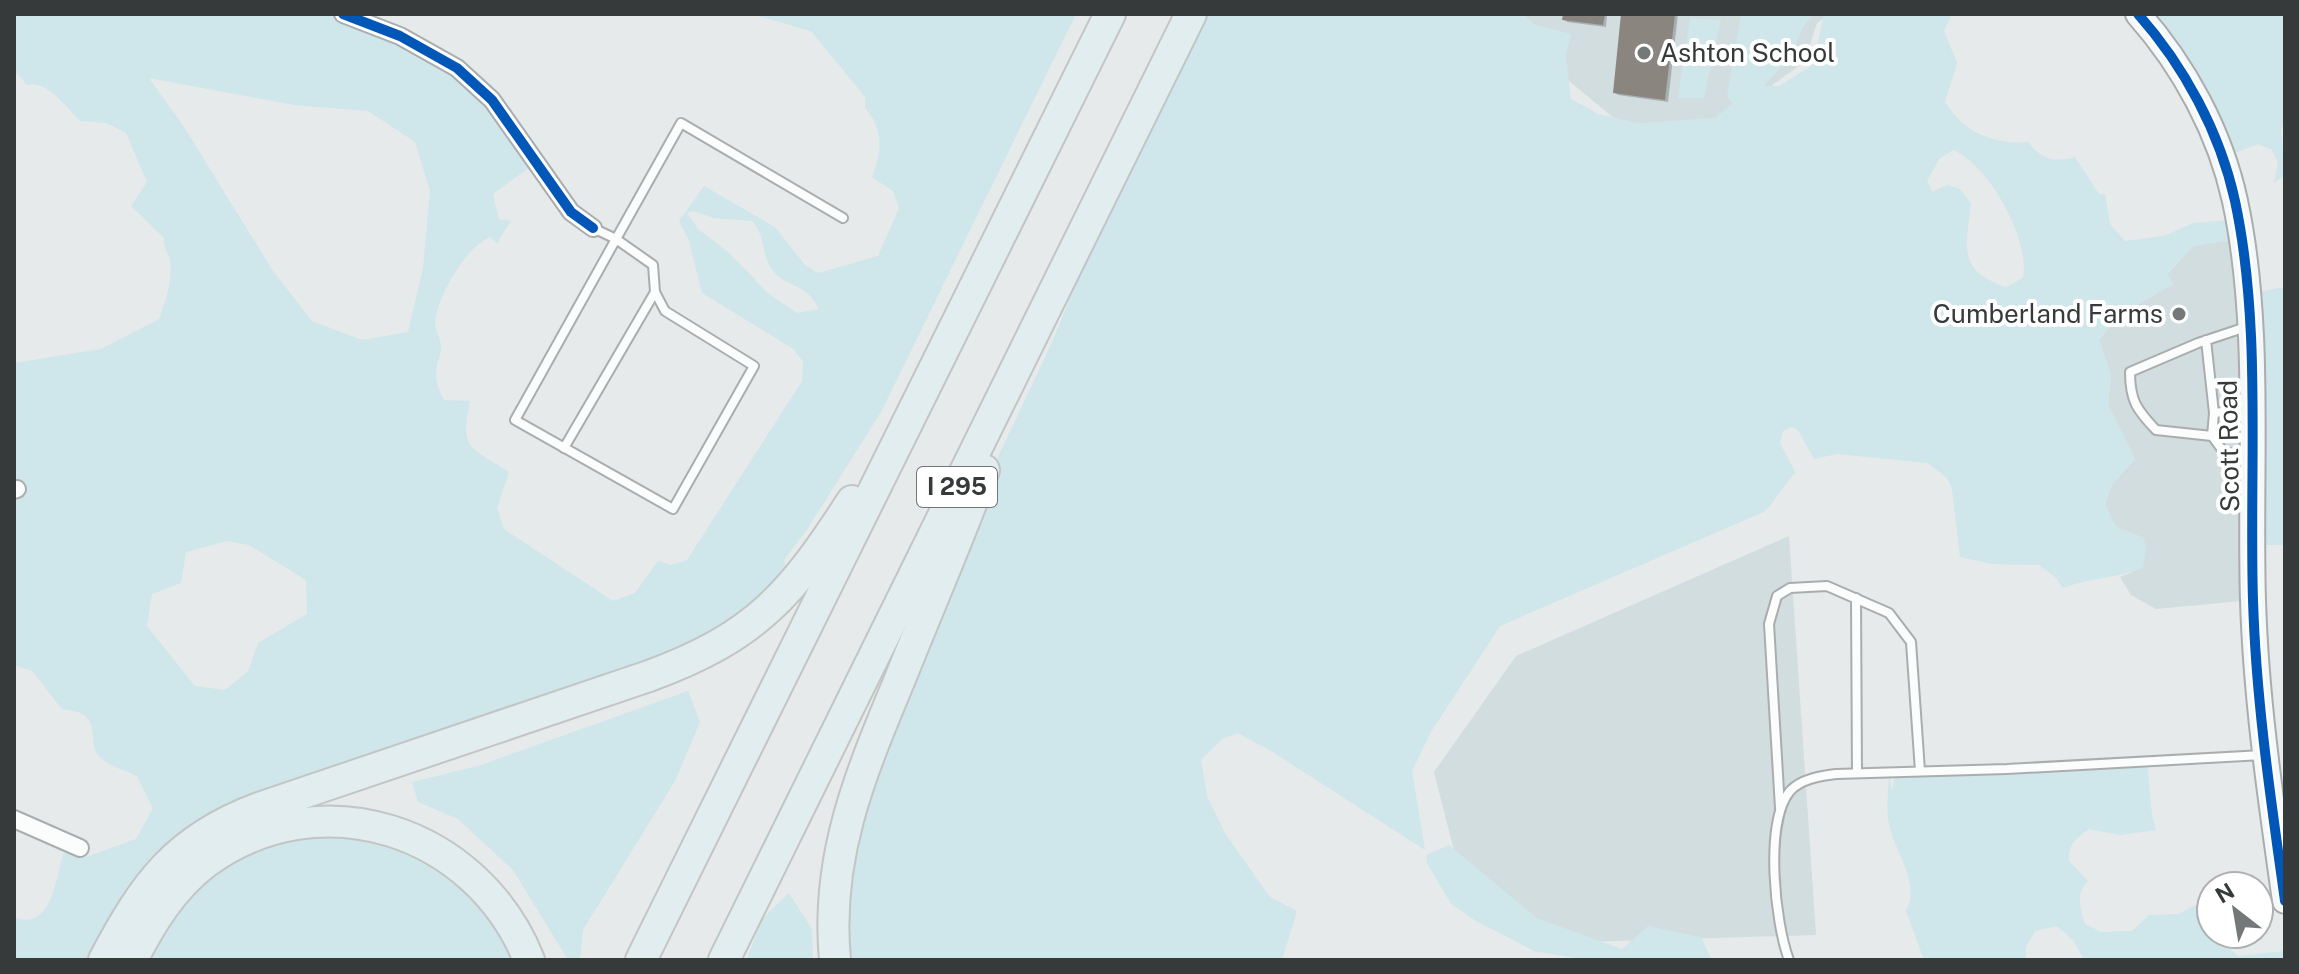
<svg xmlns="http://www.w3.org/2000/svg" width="2299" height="974" font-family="'Public Sans',sans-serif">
<rect width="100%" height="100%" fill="#e6eaea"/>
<g fill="#d2dddf">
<path d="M1488,14h343l-14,9 -13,39 -59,43 -42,20 -65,13z"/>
<path d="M2235,239l16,361 -95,9 -25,-14 -11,-18 22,-9 2,-30 -28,-11 -11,-22 6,-19 24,-27 -27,-54 3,-30 -12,-35 18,-23 56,-33 -6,-10 26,-28z"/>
<path d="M1789,536l27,399 -234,7 -118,-52 -30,-118 82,-116z"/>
</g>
<g fill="#cfe6eb" fill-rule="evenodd">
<path d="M14,14h340l125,69 58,79 -44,32 6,25 12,2 -14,22 -7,-6c-24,10 -53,59 -55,86 0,8 6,16 6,24 1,5 -3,12 -4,18 -3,14 1,22 7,35l26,1c-10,50 -1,45 39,71l-12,36 7,21 109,72 22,-8 23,-32 13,4 16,-5 115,-179 1,-20 -11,-13 -90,-55 -13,-52 -10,-20 25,-35 71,41 30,38 13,8 60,-17 21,-48 -6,-17 -21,-14c10,-25 12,-48 -7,-69v-11l-54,-66 -59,-17h324l-195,398 -73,116 -24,32 6,34 -45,40 -459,168 -179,158h-93v-43c37,16 42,-39 49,-63l3,-2 17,6 53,-19 17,-31 -16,-32c-10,-5 -26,-9 -35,-17 -20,-17 7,-46 -40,-50l-30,-38 -18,-6v-302l87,-14 58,-30c6,-16 14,-39 11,-57 -1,-10 -7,-13 -6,-24l-33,-32 16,-24 -21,-49 -19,-10 -27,-2c-14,-14 -32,-41 -53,-36l-13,-15zM149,78l145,27 74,6 47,31 15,49 -7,77 -15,64 -46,8 -50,-19 -39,-50 -89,-144zM693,211l21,7 38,3c15,17 9,38 23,52 17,17 29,8 44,36l-22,4 -28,-19 -41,-42 -30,-23 -11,-16zM227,541l22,4 57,35 1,34 -49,29 -10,28 -23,19 -30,-4 -48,-60 5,-32 29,-11 5,-31z"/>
<path d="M1195,14h328l11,10 37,10 -5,23 5,42 27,15 40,9 77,-5 17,-14 -5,-9 14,-81h73l-11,13 -13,30 -26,29h15l34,-21 11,-51h128l-8,17 13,32 -12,39c18,30 49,43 83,40 14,18 26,21 47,15l24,37h6l5,30 15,17 39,-5 29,-13 38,-3 4,19 -42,7 -26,27 6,11 -56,33 -18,23 12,35 -3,30 27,54 -24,27 -6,19 11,22 28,11 2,11 -3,19c-26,10 -54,10 -80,20l-8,-11 -16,-12 -47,-1 -32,-7 -8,-68 -5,-11 -19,-15 -91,-9 -23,5 -16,-29 -6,-3 -9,4 -3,12 15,29 -29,39 -266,115 -69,106 -19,39 13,79 -154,-99 -33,-18 -16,6 -21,21 6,36 19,39 44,62 27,14 -15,49h-444v-94l127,-339 88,-187 72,-179zM1953,150c37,16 77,89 70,128l-17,9c-49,-16 -40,-40 -35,-84l-11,-14 -13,-4 -15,7 -5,-11 12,-22z"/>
<path d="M2138,14h147v104l-4,12 4,45 -11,8 4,-21 -6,-12 -14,-6 -25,10z"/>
<path d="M1690,18l31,2 -17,78h-26z"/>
<path d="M2285,287v258h-32l-6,-251z"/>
<path d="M688,691l12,31 -25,59 -92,149 -3,30h-12l-55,-90 -55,-51 -40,-17 -6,-20 66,-16z"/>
<path d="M2147,762l5,54 4,14 -36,5 -31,-6c-13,9 -21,15 -20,32l19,20c-13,13 -8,27 -3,43l16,8 31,-1 17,-16 29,-1 18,-9 14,8 1,21h8l3,8 16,14 47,-5v9h-201l-11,-20 -16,-14 -22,5 -9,16v13h-102l-18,-49c16,-30 -15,-63 -18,-93 -2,-15 1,-31 1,-46h4l-3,8 2,11 3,-15 19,-5z"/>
<path d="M306,824l121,22 102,114h-392l48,-72z"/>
<path d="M1449,845l88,73 85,31 26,-23 53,11 11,23h-125l-53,-9 -58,-30 -25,-17 -24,-41 -1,-8z"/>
<path d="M789,893l23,36 1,31h-67l17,-42z"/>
</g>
<g fill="#0003">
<path d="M1565,14h54l-12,1 -1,12 -39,-5 -3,-3z"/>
<path d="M1623,14h55l-10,88 -50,-7 -3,-3z"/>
</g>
<g fill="#8a857f">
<path d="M1563,14h42l-2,11 -41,-5z"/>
<path d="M1621,14h54l-10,86 -52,-7z"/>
</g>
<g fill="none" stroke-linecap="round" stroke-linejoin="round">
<defs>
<g id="lane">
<path d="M593,228l23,11 -101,181 158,89 81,-143 -89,-55 -10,-19 -2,-27 -37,-26 65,-116 162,95"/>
<path d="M2206,340l8,73 -2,23 -56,-6c-19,-20 -26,-29 -26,-58l68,-29 51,-17"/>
<path d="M2214,413l35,-4"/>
<path d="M2212,436l11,15 27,8"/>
<path d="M564,448l91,-156"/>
<path d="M1856,598l1,175"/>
<path d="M1780,808l-11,-184 8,-28 13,-8 37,-2 62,27 22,29 9,129"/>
<path d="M1789,960c-14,-37 -25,-137 1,-169 11,-12 30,-15 46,-17l171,-5 256,-14"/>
</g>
<g id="street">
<path d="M343,14l57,22 57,32 35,32 79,112 22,16"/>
<path d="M14,490l3,-1"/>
<path d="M14,819l66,29"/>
</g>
<path id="secondary" d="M2138,14c46,52 82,118 97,187 27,125 14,271 18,399 3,101 18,201 32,301"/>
<g id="highway">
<path d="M104,960c40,-76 72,-121 155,-152l390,-132c107,-39 143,-82 203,-175"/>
<path d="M132,960c19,-37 40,-72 73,-97 115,-85 272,-33 324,97"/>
<path d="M641,960l469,-946"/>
<path d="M724,960l467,-946"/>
<path d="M835,960c-10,-104 26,-187 65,-281 28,-70 58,-139 84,-209"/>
</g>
</defs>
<use href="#lane" stroke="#aaadae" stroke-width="12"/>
<use href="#street" stroke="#aaadae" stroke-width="20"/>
<use href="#secondary" stroke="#aaadae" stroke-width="28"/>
<use href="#highway" stroke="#c3c5c5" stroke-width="34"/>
<use href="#lane" stroke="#fbfcfc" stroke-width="8"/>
<use href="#street" stroke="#fbfcfc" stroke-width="16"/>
<use href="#secondary" stroke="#f4f8f8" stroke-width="24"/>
<use href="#highway" stroke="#e2edef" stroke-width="30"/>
<defs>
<g id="cycleway">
<path d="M343,14l57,22 57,32 35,32 79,112 22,16"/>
<path d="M2138,14c46,52 82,118 97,187 27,125 14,271 18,399 3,101 18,201 32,301"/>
</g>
</defs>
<use href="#cycleway" stroke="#fff" stroke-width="15"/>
<use href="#cycleway" stroke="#0057b8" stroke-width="10"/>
</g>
<g fill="#747878" stroke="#fff" stroke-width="3">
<circle cx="1644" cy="53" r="8"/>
<circle cx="2179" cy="314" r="8"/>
</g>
<g text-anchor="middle" stroke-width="8" stroke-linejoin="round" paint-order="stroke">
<rect fill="#fff" stroke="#737576" stroke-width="2" x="917" y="467" width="80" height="40" rx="6"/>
<g font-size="24" font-weight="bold" fill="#373a3b">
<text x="957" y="495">I 295</text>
</g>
<g font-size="26" fill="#373a3b" stroke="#fff" text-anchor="start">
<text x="1660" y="62">Ashton School</text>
<text x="2163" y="323" text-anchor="end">Cumberland Farms</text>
</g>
<g font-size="26" fill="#373a3b" stroke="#fff">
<text transform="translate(2229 446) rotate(-91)" y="9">Scott Road</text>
</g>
</g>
<rect width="2299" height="974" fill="none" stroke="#373a3b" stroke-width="32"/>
<g transform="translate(2235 910) rotate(329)"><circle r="38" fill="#ffffff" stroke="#afb0b1" stroke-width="2"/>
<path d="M0-6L14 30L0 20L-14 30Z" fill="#747878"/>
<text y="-12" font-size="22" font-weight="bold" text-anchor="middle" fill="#373a3b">N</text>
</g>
</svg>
